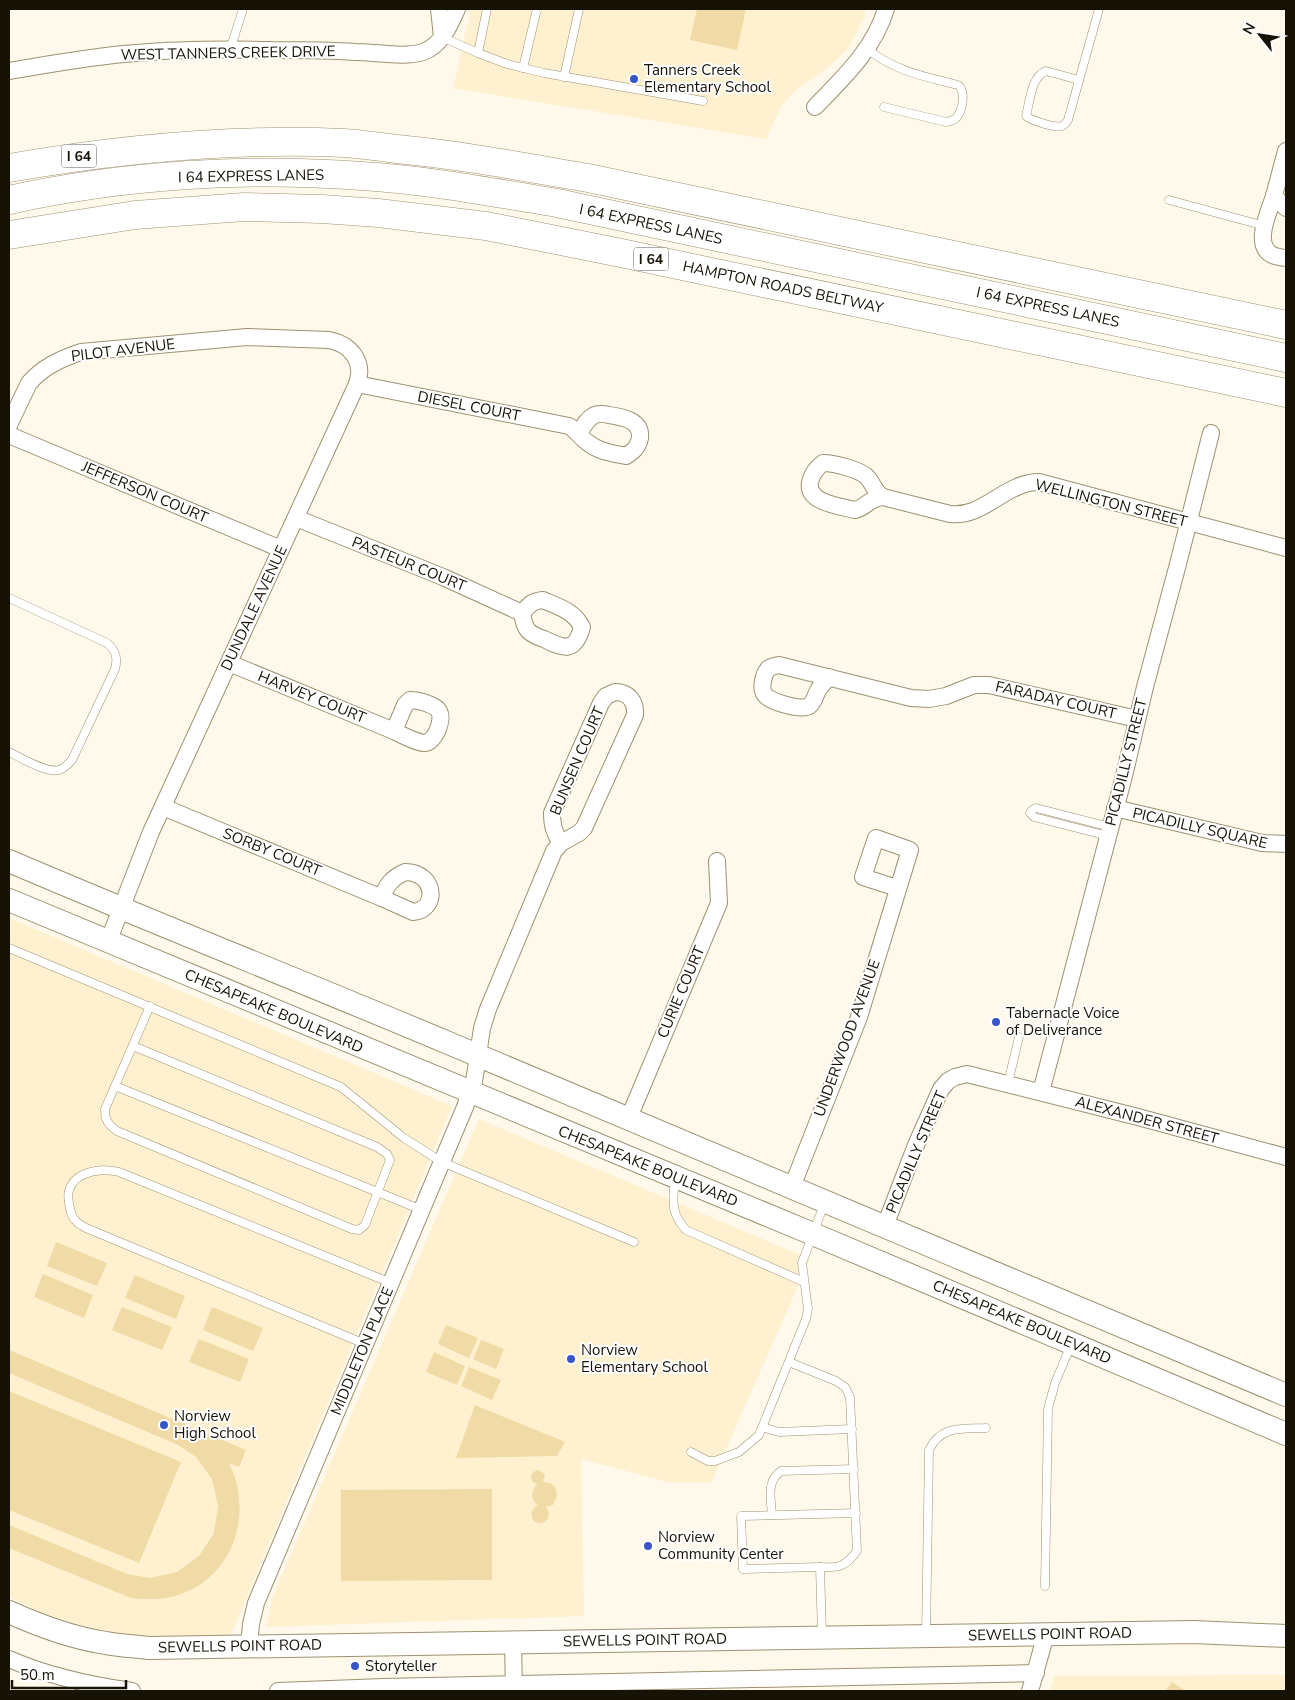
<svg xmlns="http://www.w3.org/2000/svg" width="1295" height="1700" font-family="'Nunito Sans',sans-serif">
<rect width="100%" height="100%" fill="#fff9eb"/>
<g fill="#fff1cf">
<path d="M471,9h395l-3,11 -15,29 -23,21 -30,21 -14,16 -15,32 -313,-51z"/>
<path d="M9,918l443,188 -222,531 -97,-1 -53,-11 -40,-13 -31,-15z"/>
<path d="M479,1119l331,140 -99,224h-39l-91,-24 3,157 -318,11 7,-31z"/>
<path d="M1286,1675v16h-236l5,-15z"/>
</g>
<g fill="#f0dba6">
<path d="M697,9h49l-9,41 -47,-10z"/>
<path d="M56,1242l51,21 -10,23 -50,-20z"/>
<path d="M43,1274l50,21 -9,23 -50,-21z"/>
<path d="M135,1275l50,21 -9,23 -51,-21z"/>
<path d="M122,1307l50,20 -10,23 -50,-20z"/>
<path d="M212,1307l51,21 -10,23 -50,-21z"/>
<path d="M446,1325l32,13 -9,20 -31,-14z"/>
<path d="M199,1339l50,20 -9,23 -51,-20z"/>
<path d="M481,1340l23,9 -8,20 -23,-10z"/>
<path d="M9,1350l237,100 -7,17 -10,-4c27,54 1,124 -63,135 -12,2 -23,1 -35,0l-122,-50v-23l118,49 23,4 27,-6 22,-16 15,-23 4,-27 -6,-27 -16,-22 -18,-12 -169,-72z"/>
<path d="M434,1352l31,14 -8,19 -31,-13z"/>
<path d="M469,1367l32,13 -9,20 -31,-14z"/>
<path d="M9,1391l172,71 -42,101 -130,-53z"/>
<path d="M475,1405l90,37 -8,14 -101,2z"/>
<path d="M538,1470l7,4 -2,8c9,0 14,5 14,14l-4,9 -7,2 3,5 -1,7c-5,5 -10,6 -15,1 -3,-7 -1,-11 5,-15 -8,-6 -7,-14 -1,-21l-4,-2 -2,-5 2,-5z"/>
<path d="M492,1489v91l-151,1v-91z"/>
<path d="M1172,1682l14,9h-21z"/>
</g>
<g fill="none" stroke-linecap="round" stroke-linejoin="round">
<defs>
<g id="service">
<path d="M442,37l36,16 29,11 37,9 159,28"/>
<path d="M867,49c30,23 56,27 91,36 8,7 5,24 -1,32 -3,4 -7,4 -11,5l-62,-15"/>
<path d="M230,50l13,-41"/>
<path d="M478,53l9,-44"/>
<path d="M523,68l13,-55"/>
<path d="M564,77l15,-68"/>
<path d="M1079,80l-33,-9c-15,6 -16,30 -20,45 6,5 29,12 36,10 4,-2 4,-3 6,-6l31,-111"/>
<path d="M1169,200l96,26"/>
<path d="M9,598l98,45c9,7 11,15 8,26l-43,91c-4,4 -7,8 -13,10 -13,3 -38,-12 -50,-18"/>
<path d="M1108,836l-74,-19 -4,-4 2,-3 4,-2 74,19"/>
<path d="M9,948l332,139 63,51 38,24 192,80"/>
<path d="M133,1046l244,101 10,7 3,6 -25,65 -6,5 -7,-1 -235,-98c-9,-7 -12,-10 -12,-22l45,-103"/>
<path d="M1008,1083l11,-46"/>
<path d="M115,1086l307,124"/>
<path d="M675,1179c-2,21 -5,34 11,51l118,52"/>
<path d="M365,1344l-279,-116c-3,-2 -8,-4 -10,-7 -5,-4 -6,-12 -7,-18 -6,-29 29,-37 50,-31l272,111"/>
<path d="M789,1362l47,19 9,6 5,10 7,154c-12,16 -18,17 -37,16l2,68"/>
<path d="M762,1427l17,5 73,-3"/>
<path d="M691,1452l17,9h7l24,-9 20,-17 47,-116 2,-10 -6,-46 23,-61"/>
<path d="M772,1515c-1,-17 -6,-33 9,-44l73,-2"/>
<path d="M820,1567l-77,2 -2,-53 115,-3"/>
<path d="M1045,1586l3,-177 7,-26 16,-38"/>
<path d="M926,1634l3,-184c12,-25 33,-21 57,-22"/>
</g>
<g id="minor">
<path d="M439,9l3,28"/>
<path d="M9,71c42,-7 84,-15 127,-18 45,-4 91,-4 136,-3 28,0 56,0 83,2 21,0 49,6 68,0 18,-6 27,-27 34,-43"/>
<path d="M815,107c29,-30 59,-58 71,-98"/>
<path d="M1274,196l12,-45"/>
<path d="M1286,208l-12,-12c-5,16 -23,52 1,60 4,1 7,2 11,2"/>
<path d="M357,384l212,42c7,4 11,11 18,16 12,10 25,11 39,14 8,-5 12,-9 14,-18 2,-18 -18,-21 -31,-23 -5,-1 -12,-2 -16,1 -7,4 -10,11 -14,18"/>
<path d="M9,425l20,-42c14,-16 31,-24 52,-31l166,-15 82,3c21,4 36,21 28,44l-206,448 -43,110"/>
<path d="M9,435l272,114"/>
<path d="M823,463c11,0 39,7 45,15 6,7 6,14 15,19 -14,1 -16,10 -28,13 -15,-4 -49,-7 -45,-28 2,-8 6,-14 13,-19z"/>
<path d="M883,497l67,17c34,4 55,-32 89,-32l247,66"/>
<path d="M296,518l147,59 79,36"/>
<path d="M543,600c16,7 31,11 39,27 -7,26 -18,22 -38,12 -6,-2 -14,-5 -17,-10 -3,-4 -4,-11 -5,-16 7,-8 10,-12 21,-13z"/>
<path d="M229,663l165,68"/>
<path d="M829,677c-3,4 -8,8 -10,12 -4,5 -4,13 -10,17 -7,5 -39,-4 -44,-11 -5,-6 -2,-20 3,-26 3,-3 7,-3 11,-4l132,33 18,1 17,-3 28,-11h15l148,34"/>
<path d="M615,692c14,0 21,10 20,23l-51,113 -5,5 -18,10c-7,-10 -9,-18 -9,-30l49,-110 5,-7z"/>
<path d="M410,700c7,0 10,1 16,3 4,2 10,3 13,8 5,9 -4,32 -15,32 -9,-1 -22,-8 -30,-12l11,-26z"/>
<path d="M163,807l219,91"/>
<path d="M1115,808l147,35 24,1"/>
<path d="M405,872c31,0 34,38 8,40l-31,-14c4,-13 10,-20 23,-26z"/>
<path d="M1041,1092l83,-316 21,-89 33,-123 33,-131"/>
<path d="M628,1120l91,-217 -2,-42"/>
<path d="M792,1187l67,-170 51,-167 -34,-12 -13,39 34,11"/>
<path d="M885,1226l31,-81 25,-56 7,-8 7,-4 12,-3 171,43 148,40"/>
<path d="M513,1642l1,49"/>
<path d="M249,1646l2,-22 5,-21 209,-496 9,-25 8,-54 6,-19 66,-158 7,-8"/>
<path d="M9,1659c39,17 80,26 123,32"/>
<path d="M278,1691l105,-4 653,-14"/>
<path d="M1030,1691l16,-57"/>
</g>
<g id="secondary">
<path d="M9,861c145,62 292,120 437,181 280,119 560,235 840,353"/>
<path d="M9,900l804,334 473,200"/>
<path d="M9,1612c31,14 63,26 97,31 14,3 29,3 43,5l1045,-16 92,4"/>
</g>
<g id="motorway">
<path d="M9,168c110,-19 223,-30 335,-25 18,1 35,4 53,6 64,6 127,18 191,29l698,147"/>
<path d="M9,200c113,-25 238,-33 353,-24 65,4 130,16 195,27l729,155"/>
<path d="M9,235l126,-20 109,-8 78,2 56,4 108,13 135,27 665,140"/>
</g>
</defs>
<use href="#service" stroke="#9e9171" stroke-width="9"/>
<use href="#minor" stroke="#9e9171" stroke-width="18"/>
<use href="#secondary" stroke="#9e9171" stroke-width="24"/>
<use href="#motorway" stroke="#9e9171" stroke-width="29"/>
<use href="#service" stroke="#fff" stroke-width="8"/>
<use href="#minor" stroke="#fff" stroke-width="16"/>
<use href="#secondary" stroke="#fff" stroke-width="22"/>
<use href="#motorway" stroke="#fff" stroke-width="28"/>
</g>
<g fill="#3855c7" stroke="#fff" stroke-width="2">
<circle cx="634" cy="79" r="5"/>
<circle cx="996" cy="1022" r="5"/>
<circle cx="571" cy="1359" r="5"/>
<circle cx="164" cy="1425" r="5"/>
<circle cx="648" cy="1546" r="5"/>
<circle cx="355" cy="1666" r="5"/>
</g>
<g text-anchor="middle" stroke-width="4" stroke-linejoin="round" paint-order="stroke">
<g fill="#fff" stroke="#5d5951" stroke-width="1">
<rect x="61.5" y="144.5" width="35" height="23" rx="4"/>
<rect x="633.5" y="247.5" width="35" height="23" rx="4"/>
</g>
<g font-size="14" font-weight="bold" fill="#171206">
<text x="79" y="161">I 64</text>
<text x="651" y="264">I 64</text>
</g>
<g font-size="15" fill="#171206" stroke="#fff">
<text transform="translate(228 53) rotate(-1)" y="5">WEST TANNERS CREEK DRIVE</text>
<text transform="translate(251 176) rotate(-1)" y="5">I 64 EXPRESS LANES</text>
<text transform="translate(651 224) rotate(12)" y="5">I 64 EXPRESS LANES</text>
<text transform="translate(783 287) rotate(12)" y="5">HAMPTON ROADS BELTWAY</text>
<text transform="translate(1048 307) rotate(12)" y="5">I 64 EXPRESS LANES</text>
<text transform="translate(123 350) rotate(-7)" y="5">PILOT AVENUE</text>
<text transform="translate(469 406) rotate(11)" y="5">DIESEL COURT</text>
<text transform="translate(145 492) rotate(23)" y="5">JEFFERSON COURT</text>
<text transform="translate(1111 503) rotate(14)" y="5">WELLINGTON STREET</text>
<text transform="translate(409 564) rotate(22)" y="5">PASTEUR COURT</text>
<text transform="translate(254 608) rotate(-65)" y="5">DUNDALE AVENUE</text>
<text transform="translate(312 697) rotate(22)" y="5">HARVEY COURT</text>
<text transform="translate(1056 700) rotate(13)" y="5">FARADAY COURT</text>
<text transform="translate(577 761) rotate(-67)" y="5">BUNSEN COURT</text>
<text transform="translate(1126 762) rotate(-76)" y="5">PICADILLY STREET</text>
<text transform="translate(1200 828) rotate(13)" y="5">PICADILLY SQUARE</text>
<text transform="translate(272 852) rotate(22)" y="5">SORBY COURT</text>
<text transform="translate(681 992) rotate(-67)" y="5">CURIE COURT</text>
<text transform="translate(274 1011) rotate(23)" y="5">CHESAPEAKE BOULEVARD</text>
<text transform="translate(847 1038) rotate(-70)" y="5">UNDERWOOD AVENUE</text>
<text transform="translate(1147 1120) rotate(15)" y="5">ALEXANDER STREET</text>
<text transform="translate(916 1152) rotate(-67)" y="5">PICADILLY STREET</text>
<text transform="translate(648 1166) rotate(22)" y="5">CHESAPEAKE BOULEVARD</text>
<text transform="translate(1022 1322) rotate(23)" y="5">CHESAPEAKE BOULEVARD</text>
<text transform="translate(362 1351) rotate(-67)" y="5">MIDDLETON PLACE</text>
<text transform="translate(1050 1634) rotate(-1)" y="5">SEWELLS POINT ROAD</text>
<text transform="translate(645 1640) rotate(-1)" y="5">SEWELLS POINT ROAD</text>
<text transform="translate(240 1646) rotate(-1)" y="5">SEWELLS POINT ROAD</text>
</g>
<g font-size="15" fill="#171206" stroke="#fff" text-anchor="start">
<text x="644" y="75">Tanners Creek<tspan x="644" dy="17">Elementary School</tspan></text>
<text x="1006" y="1018">Tabernacle Voice<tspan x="1006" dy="17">of Deliverance</tspan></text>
<text x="581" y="1355">Norview<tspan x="581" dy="17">Elementary School</tspan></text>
<text x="174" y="1421">Norview<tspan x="174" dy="17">High School</tspan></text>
<text x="658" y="1542">Norview<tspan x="658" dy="17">Community Center</tspan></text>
<text x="365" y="1671">Storyteller</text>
</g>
</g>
<rect width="1295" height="1700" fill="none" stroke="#171206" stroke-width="20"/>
<g transform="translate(1260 35) rotate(300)" stroke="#ffffff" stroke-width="4" paint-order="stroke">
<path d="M0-4L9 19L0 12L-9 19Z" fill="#171206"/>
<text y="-8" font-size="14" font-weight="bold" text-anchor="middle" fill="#171206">N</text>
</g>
<path d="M12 1680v8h114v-8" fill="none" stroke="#171206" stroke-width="2.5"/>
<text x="20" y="1680" font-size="15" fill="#171206" stroke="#ffffff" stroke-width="4" paint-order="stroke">50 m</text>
</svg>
